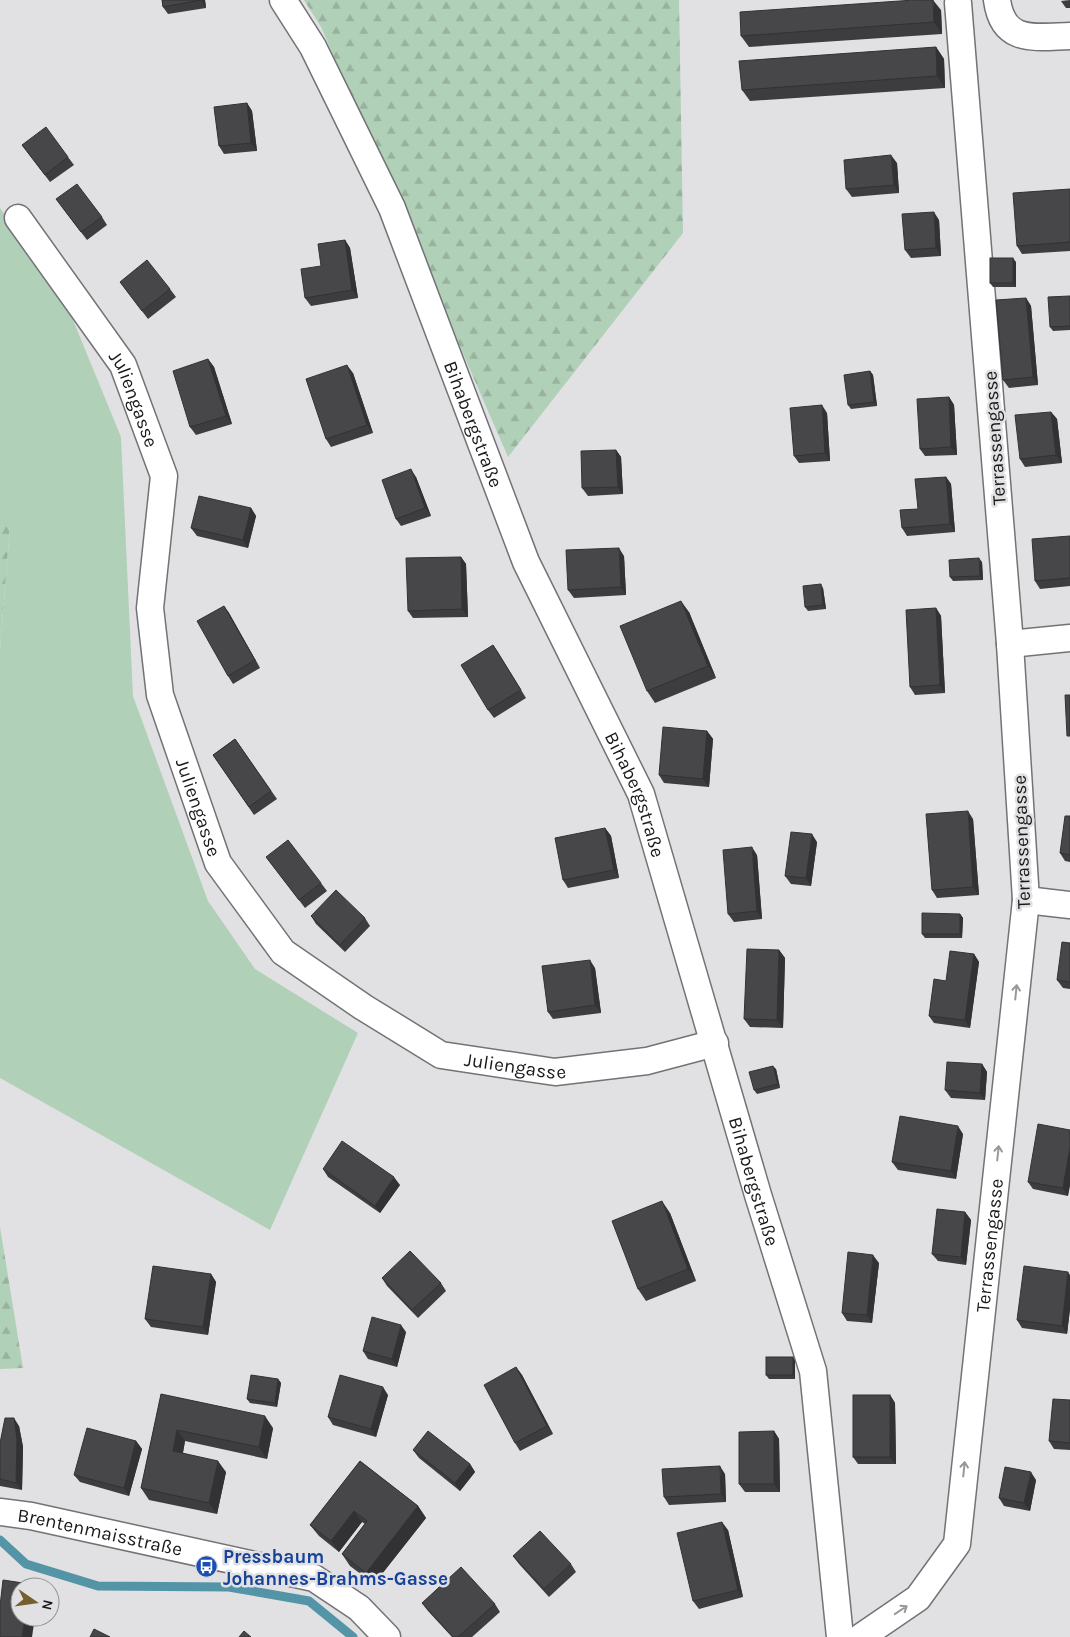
<svg xmlns="http://www.w3.org/2000/svg" width="1070" height="1637" font-family="Karla,sans-serif">
<defs>
<pattern id="forest-firs" width="22" height="20" patternUnits="userSpaceOnUse" patternTransform="scale(1.25)"><rect width="22" height="20" fill="#b1d0b8"/><path d="M5 1l3.5 6h-7zM16 11l3.5 6h-7z" fill="#98b29e"/></pattern>
</defs>
<rect width="100%" height="100%" fill="#e1e1e4"/>
<path fill="#b1d0b8" d="M0,208l64,90 57,139 12,259 75,205 47,68 103,64 -88,197 -270,-152v-428l10,-123 -10,-2z"/>
<g fill="url(#forest-firs)">
<path d="M304,0h375l4,233 -175,224 -187,-430z"/>
<path d="M0,525l10,1 -10,124z"/>
<path d="M0,1227l23,141 -23,1z"/>
</g>
<g fill="none" stroke-linecap="round" stroke-linejoin="round">
<path stroke="#5394a6" stroke-width="9" d="M0,1540l26,24 72,22 131,1 80,14 44,36"/>
<defs>
<g id="minor">
<path id="s1" d="M283,0l30,47 79,161 134,354 115,232 117,401 55,176 27,266"/>
<path d="M997,0c6,44 37,37 73,36"/>
<path id="s2" d="M18,218l105,147 41,111 -14,132 10,87 58,168 65,89 80,55 78,48 114,17 92,-11 68,-18"/>
<path d="M1010,644l60,-6"/>
<path d="M1026,900l44,5"/>
<path id="s3" d="M0,1512l31,4 283,62 45,30 28,29"/>
<path id="s4" d="M861,1637l57,-39 39,-54 69,-644 -16,-256 -52,-641"/>
</g>
</defs>
<use href="#minor" stroke="#737377" stroke-width="29"/>
<use href="#minor" stroke="#fff" stroke-width="26"/>
</g>
<g fill="#3d3d40">
<path d="M162,0h43l1,8 -38,6 -5,-7z"/>
<path d="M1070,0v8h-4l-5,-7z"/>
<path d="M941,10l1,24 -193,13 -8,-11z"/>
<path d="M936,47l8,12 1,29 -195,13 -8,-11z"/>
<path d="M247,103l5,8 5,40 -33,3 -5,-8z"/>
<path d="M22,145l46,12 6,8 -24,17z"/>
<path d="M897,163l2,30 -47,4 -6,-8z"/>
<path d="M1070,189v62l-48,3 -5,-8z"/>
<path d="M62,207l40,10 5,8 -20,15z"/>
<path d="M939,220l2,36 -30,2 -6,-8z"/>
<path d="M345,240l5,8 8,50 -47,8 -6,-8 16,-32z"/>
<path d="M1016,262v25h-23l-3,-4z"/>
<path d="M120,282l50,7 6,8 -28,22z"/>
<path d="M1070,296v34l-17,1 -3,-4z"/>
<path d="M1026,298l5,8 7,79 -29,3 -6,-8z"/>
<path d="M208,359l6,8 18,57 -36,11 -6,-8z"/>
<path d="M870,371l3,4 4,31 -26,3 -3,-4z"/>
<path d="M353,373l20,60 -42,14 -5,-8z"/>
<path d="M949,397l5,8 3,50 -32,1 -5,-7z"/>
<path d="M1051,412l6,7 5,44 -37,4 -5,-8z"/>
<path d="M827,413l3,48 -31,2 -5,-7z"/>
<path d="M616,450l5,7 2,37 -35,2 -6,-8z"/>
<path d="M416,477l15,39 -30,10 -5,-7z"/>
<path d="M946,477l5,7 4,48 -48,4 -5,-8z"/>
<path d="M251,508l5,8 -8,32 -51,-12 -6,-8z"/>
<path d="M1070,536v50l-30,3 -5,-8z"/>
<path d="M624,556l2,39 -52,3 -6,-8z"/>
<path d="M461,557l5,7 2,53 -55,1 -5,-7z"/>
<path d="M982,562l1,18 -30,1 -3,-4z"/>
<path d="M823,588l3,21 -18,2 -3,-4z"/>
<path d="M224,606l5,7 31,55 -27,16 -5,-8z"/>
<path d="M936,608l5,8 4,77 -30,2 -5,-8z"/>
<path d="M689,612l27,66 -61,25 -8,-12z"/>
<path d="M493,645l33,53 -32,20 -6,-8z"/>
<path d="M707,731l6,8 -4,48 -45,-4 -5,-8z"/>
<path d="M235,739l42,60 -23,16 -41,-60z"/>
<path d="M1070,816v46l-5,-1 -5,-8z"/>
<path d="M973,819l6,76 -42,3 -5,-8z"/>
<path d="M605,828l6,8 8,42 -51,10 -5,-8z"/>
<path d="M817,842l-6,44 -20,-2 -6,-8z"/>
<path d="M757,855l5,64 -28,3 -6,-8z"/>
<path d="M266,857l55,26 6,8 -22,17z"/>
<path d="M960,914l3,4 -1,20h-37l-3,-4z"/>
<path d="M311,916l54,2 5,8 -25,26 -29,-28z"/>
<path d="M1070,943v46l-7,-1 -6,-8z"/>
<path d="M779,950l6,8 -2,70 -33,-1 -6,-8z"/>
<path d="M974,954l5,8 -9,66 -36,-5 -5,-7 17,-35z"/>
<path d="M595,968l6,45 -48,6 -5,-7z"/>
<path d="M982,1064l5,8 -2,28 -34,-2 -6,-8z"/>
<path d="M776,1069l4,19 -23,6 -3,-4z"/>
<path d="M1070,1130l-2,66 -35,-7 -5,-7z"/>
<path d="M963,1134l-7,45 -58,-9 -6,-8z"/>
<path d="M323,1169l77,16 -20,28 -52,-36z"/>
<path d="M965,1212l6,8 -5,45 -28,-4 -6,-7z"/>
<path d="M670,1213l26,68 -50,20 -8,-12z"/>
<path d="M879,1263l-7,60 -25,-2 -5,-8z"/>
<path d="M211,1274l5,8 -8,53 -57,-8 -6,-8z"/>
<path d="M1070,1275v34l-3,25 -45,-6 -5,-8z"/>
<path d="M382,1278l59,5 5,8 -28,27 -31,-32z"/>
<path d="M406,1332l-9,35 -29,-8 -5,-8z"/>
<path d="M793,1357l2,4v18h-26l-3,-4z"/>
<path d="M516,1367l6,8 31,59 -33,17 -5,-8z"/>
<path d="M278,1379l3,4 -4,24 -27,-4 -3,-4z"/>
<path d="M161,1394l112,34 -6,31 -82,-18 -2,12 43,19 -9,42 -68,-14 -8,-12z"/>
<path d="M388,1395l-12,42 -43,-12 -5,-8z"/>
<path d="M890,1395l5,8 1,61h-38l-5,-7z"/>
<path d="M1070,1400v50l-16,-1 -5,-8z"/>
<path d="M19,1426l4,21 -1,43 -22,-4v-43z"/>
<path d="M774,1431l5,8 1,53h-35l-6,-8z"/>
<path d="M136,1441l6,8 -13,47 -49,-14 -6,-7z"/>
<path d="M413,1450l57,14 5,8 -15,19 -41,-33z"/>
<path d="M360,1461l58,45 8,12 -52,66 -24,-18 -8,-12 23,-30 -3,-2 -23,30 -20,-16 -9,-11z"/>
<path d="M725,1474l1,28 -57,3 -5,-8z"/>
<path d="M1036,1480l-6,31 -26,-5 -5,-8z"/>
<path d="M728,1530l15,67 -44,12 -6,-8z"/>
<path d="M513,1556l58,8 5,8 -27,25 -30,-33z"/>
<path d="M422,1603l73,1 5,8 -28,25h-20l-24,-26z"/>
</g>
<g fill="#323234">
<path d="M201,0h4l1,8z"/>
<path d="M933,0l8,10 1,24 -8,-12z"/>
<path d="M936,47l8,12 1,29 -8,-12z"/>
<path d="M247,103l5,8 5,40 -6,-8z"/>
<path d="M891,155l6,8 2,30 -5,-8z"/>
<path d="M934,212l5,8 2,36 -5,-8z"/>
<path d="M345,240l5,8 8,50 -6,-8z"/>
<path d="M1013,258l3,4v25l-3,-4z"/>
<path d="M1026,298l5,8 7,79 -5,-8z"/>
<path d="M208,359l6,8 18,57 -6,-8z"/>
<path d="M347,365l6,8 20,60 -6,-8z"/>
<path d="M870,371l3,4 4,31 -3,-4z"/>
<path d="M949,397l5,8 3,50 -6,-8z"/>
<path d="M822,405l5,8 3,48 -5,-8z"/>
<path d="M1051,412l6,7 5,44 -6,-8z"/>
<path d="M616,450l5,7 2,37 -5,-7z"/>
<path d="M411,469l5,8 15,39 -6,-8z"/>
<path d="M946,477l5,7 4,48 -5,-8z"/>
<path d="M251,508l5,8 -8,32 -5,-8z"/>
<path d="M619,548l5,8 2,39 -5,-8z"/>
<path d="M461,557l5,7 2,53 -6,-8z"/>
<path d="M979,558l3,4 1,18 -3,-4z"/>
<path d="M821,584l2,4 3,21 -3,-4z"/>
<path d="M681,601l8,11 27,66 -8,-12z"/>
<path d="M224,606l5,7 31,55 -5,-8z"/>
<path d="M936,608l5,8 4,77 -5,-8z"/>
<path d="M493,645l5,7 28,46 -5,-8z"/>
<path d="M707,731l6,8 -4,48 -6,-8z"/>
<path d="M968,811l5,8 6,76 -6,-8z"/>
<path d="M605,828l6,8 8,42 -5,-8z"/>
<path d="M812,834l5,8 -6,44 -5,-8z"/>
<path d="M752,847l5,8 5,64 -5,-8z"/>
<path d="M960,914l3,4 -1,20 -2,-4z"/>
<path d="M779,950l6,8 -2,70 -6,-8z"/>
<path d="M974,954l5,8 -9,66 -5,-8z"/>
<path d="M590,960l5,8 6,45 -6,-8z"/>
<path d="M982,1064l5,8 -2,28 -5,-7z"/>
<path d="M773,1066l3,3 4,19 -2,-4z"/>
<path d="M958,1126l5,8 -7,45 -5,-8z"/>
<path d="M1070,1147v39l-2,10 -5,-8z"/>
<path d="M394,1177l6,8 -20,28 -5,-7z"/>
<path d="M662,1201l8,12 26,68 -8,-12z"/>
<path d="M965,1212l6,8 -5,45 -5,-8z"/>
<path d="M873,1255l6,8 -7,60 -5,-8z"/>
<path d="M1068,1272l2,3v34l-3,25 -5,-8z"/>
<path d="M211,1274l5,8 -8,53 -5,-8z"/>
<path d="M401,1325l5,7 -9,35 -5,-8z"/>
<path d="M793,1357l2,4v18l-2,-4z"/>
<path d="M516,1367l6,8 31,59 -6,-8z"/>
<path d="M278,1379l3,4 -4,24 -2,-4z"/>
<path d="M383,1387l5,8 -12,42 -5,-8z"/>
<path d="M890,1395l5,8 1,61 -6,-7z"/>
<path d="M265,1416l8,12 -6,31 -8,-12z"/>
<path d="M14,1418l5,8 4,21 -1,43 -6,-7z"/>
<path d="M177,1430l8,11 -4,21 -8,-11z"/>
<path d="M774,1431l5,8 1,53 -6,-8z"/>
<path d="M136,1441l6,8 -13,47 -5,-8z"/>
<path d="M218,1461l8,11 -9,42 -8,-11z"/>
<path d="M470,1464l5,8 -15,19 -5,-8z"/>
<path d="M720,1466l5,8 1,28 -5,-8z"/>
<path d="M1031,1472l5,8 -6,31 -6,-8z"/>
<path d="M418,1506l8,12 -52,66 -8,-11z"/>
<path d="M354,1511l8,11 -23,30 -8,-11z"/>
<path d="M722,1522l6,8 15,67 -5,-7z"/>
<path d="M25,1617h10l-3,20h-10z"/>
</g>
<g fill="#47474a" stroke="#323234">
<path d="M162,0h39l-38,7z"/>
<path d="M914,0h19l1,22 -193,14 -1,-24z"/>
<path d="M936,47l1,29 -195,14 -3,-29z"/>
<path d="M247,103l4,40 -32,3 -5,-39z"/>
<path d="M46,127l22,30 -23,18 -23,-30z"/>
<path d="M891,155l3,30 -48,4 -2,-29z"/>
<path d="M77,184l25,33 -21,15 -25,-33z"/>
<path d="M1070,189v53l-53,4 -4,-53z"/>
<path d="M934,212l2,36 -31,2 -3,-36z"/>
<path d="M345,240l7,50 -47,8 -4,-29 20,-3 -3,-22z"/>
<rect x="990" y="258" width="23" height="25"/>
<path d="M147,260l23,29 -28,22 -22,-29z"/>
<path d="M1070,296v30l-20,1 -2,-30z"/>
<path d="M1026,298l7,79 -30,3 -7,-80z"/>
<path d="M208,359l18,57 -36,11 -17,-56z"/>
<path d="M347,365l20,60 -41,14 -20,-60z"/>
<path d="M870,371l4,31 -26,3 -4,-30z"/>
<path d="M949,397l2,50 -31,2 -3,-50z"/>
<path d="M822,405l3,48 -31,3 -4,-48z"/>
<path d="M1051,412l5,43 -36,4 -5,-44z"/>
<path d="M616,450l2,37 -36,1 -1,-37z"/>
<path d="M411,469l14,39 -29,11 -14,-39z"/>
<path d="M946,477l4,47 -48,4 -2,-18 18,-1 -3,-30z"/>
<path d="M199,496l52,12 -8,32 -52,-12z"/>
<path d="M1070,536v42l-35,3 -3,-42z"/>
<path d="M619,548l2,39 -53,3 -2,-40z"/>
<path d="M461,557l1,52 -54,2 -2,-53z"/>
<path d="M979,558l1,18 -30,1 -1,-17z"/>
<path d="M821,584l2,21 -18,2 -2,-21z"/>
<path d="M681,601l27,65 -61,25 -27,-65z"/>
<path d="M224,606l31,54 -27,16 -31,-55z"/>
<path d="M936,608l4,77 -30,2 -4,-77z"/>
<path d="M493,645l28,45 -33,20 -27,-45z"/>
<path d="M1065,695h5v41h-3z"/>
<path d="M663,727l44,4 -4,48 -44,-4z"/>
<path d="M235,739l36,52 -22,16 -36,-52z"/>
<path d="M968,811l5,76 -41,3 -6,-76z"/>
<path d="M1065,816h5v39l-10,-2z"/>
<path d="M605,828l9,42 -51,10 -8,-42z"/>
<path d="M791,832l21,2 -6,44 -21,-2z"/>
<path d="M288,840l33,43 -22,17 -33,-43z"/>
<path d="M752,847l5,64 -29,3 -5,-64z"/>
<path d="M336,890l29,28 -25,27 -29,-29z"/>
<path d="M922,913l38,1v20h-38z"/>
<path d="M1062,942l8,1v39l-13,-2z"/>
<path d="M747,949l32,1 -2,70 -33,-1z"/>
<path d="M950,951l24,3 -9,66 -36,-4 5,-37 12,2z"/>
<path d="M590,960l5,45 -47,7 -6,-46z"/>
<path d="M947,1062l35,2 -2,29 -35,-3z"/>
<path d="M773,1066l5,18 -24,6 -5,-18z"/>
<path d="M900,1116l58,10 -7,45 -59,-9z"/>
<path d="M1038,1124l32,6v17l-7,41 -35,-6z"/>
<path d="M342,1141l52,36 -19,29 -52,-37z"/>
<path d="M662,1201l26,68 -50,20 -26,-68z"/>
<path d="M937,1209l28,3 -4,45 -29,-3z"/>
<path d="M410,1251l31,32 -29,27 -30,-32z"/>
<path d="M848,1252l25,3 -6,60 -25,-2z"/>
<path d="M153,1266l58,8 -8,53 -58,-8z"/>
<path d="M1024,1266l44,6 -6,54 -45,-6z"/>
<path d="M372,1317l29,8 -9,34 -29,-8z"/>
<rect x="766" y="1357" width="27" height="18"/>
<path d="M516,1367l31,59 -32,17 -31,-58z"/>
<path d="M251,1375l27,4 -3,24 -28,-4z"/>
<path d="M340,1375l43,12 -12,42 -43,-12z"/>
<path d="M161,1394l104,22 -6,31 -82,-17 -4,21 45,10 -9,42 -68,-15z"/>
<rect x="853" y="1395" width="37" height="62"/>
<path d="M1053,1399l17,1v43l-21,-2z"/>
<path d="M5,1418h9l3,21 -1,44 -16,-4v-36z"/>
<path d="M87,1428l49,13 -12,47 -50,-13z"/>
<path d="M428,1431l42,33 -15,19 -42,-33z"/>
<path d="M774,1431v53h-35v-52z"/>
<path d="M360,1461l58,45 -52,67 -24,-19 25,-33 -13,-10 -23,30 -21,-16z"/>
<path d="M720,1466l1,28 -57,3 -2,-28z"/>
<path d="M1005,1467l26,5 -7,31 -25,-5z"/>
<path d="M722,1522l16,68 -45,11 -16,-68z"/>
<path d="M540,1531l31,33 -27,25 -31,-33z"/>
<path d="M461,1567l34,37 -37,33h-5l-31,-34z"/>
<path d="M3,1580l27,4 -1,3h-9v30h5l-3,20h-22v-31z"/>
<path d="M94,1629l16,8h-20z"/>
<path d="M244,1631l7,6h-12z"/>
</g>
<defs><path id="oneway-shaft" d="M-6 0H5M1.5-3L5.5 0L1.5 3" fill="none" stroke-width="1.6" stroke-linecap="round" stroke-linejoin="round" transform="scale(1.25)"/></defs>
<g stroke="#989898">
<use href="#oneway-shaft" transform="translate(1016 992) rotate(-84)"/>
<use href="#oneway-shaft" transform="translate(998 1153) rotate(-84)"/>
<use href="#oneway-shaft" transform="translate(964 1469) rotate(-84)"/>
<use href="#oneway-shaft" transform="translate(901 1610) rotate(-34)"/>
</g>
<defs>
<symbol id="bus-disc" viewBox="-11 -11 22 22"><circle r="9.5" fill="#1a4fb4" stroke="#e1e1e4"/><path d="M-5-6H5V4H4V6H2V4H-2V6H-4V4H-5ZM-3.5-4V0h7V-4ZM-3.5 1.2v1.5H-2V1.2ZM2 1.2v1.5H3.5V1.2Z" fill="#fff"/></symbol>
</defs>
<g fill-rule="evenodd">
<use href="#bus-disc" x="194" y="1554" width="25" height="25"/>
</g>
<g text-anchor="middle" stroke-width="5" stroke-linejoin="round" paint-order="stroke">
<g font-size="19" fill="#19191a" stroke="#e1e1e4">
<text dy="7" stroke="none"><textPath href="#s2" startOffset="216">Juliengasse</textPath></text>
<text dy="7" stroke="none"><textPath href="#s1" startOffset="466">Bihabergstraße</textPath></text>
<text transform="translate(994 438) rotate(-94)" y="7">Terrassengasse</text>
<text dy="7" stroke="none"><textPath href="#s1" startOffset="871">Bihabergstraße</textPath></text>
<text dy="7" stroke="none"><textPath href="#s2" startOffset="638">Juliengasse</textPath></text>
<text transform="translate(1021 842) rotate(-92)" y="7">Terrassengasse</text>
<text dy="7" stroke="none"><textPath href="#s2" startOffset="1071">Juliengasse</textPath></text>
<text dy="7" stroke="none"><textPath href="#s1" startOffset="1276">Bihabergstraße</textPath></text>
<text dy="7" stroke="none"><textPath href="#s4" startOffset="436">Terrassengasse</textPath></text>
<text dy="7" stroke="none"><textPath href="#s3" startOffset="102">Brentenmaisstraße</textPath></text>
</g>
<g font-size="19" font-weight="bold" fill="#164399" stroke="#e1e1e4" text-anchor="start">
<text x="223" y="1563">Pressbaum<tspan x="223" dy="22">Johannes-Brahms-Gasse</tspan></text>
</g>
</g>
<g transform="translate(35 1602) rotate(103)"><circle r="24" fill="#e1e1e4" stroke="#919193"/>
<path d="M0-4L9 19L0 12L-9 19Z" fill="#765f2f"/>
<text y="-8" font-size="14" font-weight="bold" text-anchor="middle" fill="#19191a">N</text>
</g>
</svg>
